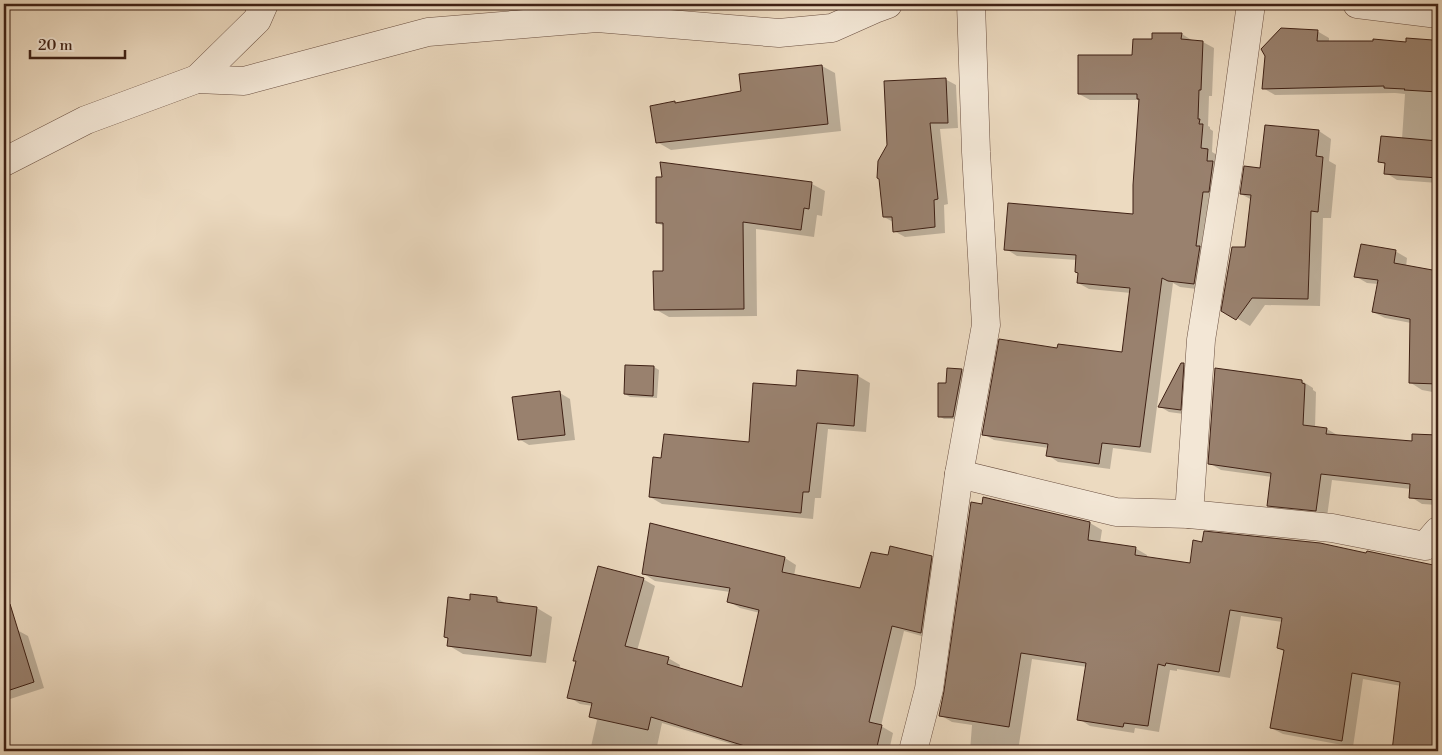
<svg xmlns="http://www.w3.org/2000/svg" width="1442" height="755" font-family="'Libre Bodoni',serif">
<rect width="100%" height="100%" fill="#ecdac0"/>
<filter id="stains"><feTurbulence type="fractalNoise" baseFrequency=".004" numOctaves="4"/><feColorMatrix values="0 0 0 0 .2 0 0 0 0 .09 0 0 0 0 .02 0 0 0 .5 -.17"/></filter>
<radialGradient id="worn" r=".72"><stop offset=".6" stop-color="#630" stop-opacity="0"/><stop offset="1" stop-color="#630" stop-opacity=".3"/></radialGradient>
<g fill="#0003">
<path d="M1317,31l12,7v4l78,1v-4l31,3v141l-41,-3 -11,-7v-8l-6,-4 22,-22 3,-45 -10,-1 -120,2 -12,-7z"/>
<path d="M1182,34l11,7 10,1 11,6 -2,48h-3l-1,30 2,1v2l3,2 -1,21 7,4 -14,134 -25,-3 -7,-4 -22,170 -38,-5 -3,21 -52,-7 -10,-7 1,-7 -55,-8 -11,-6 75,-84 65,3 8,-60 -42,-4 -11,-6 1,-9 -2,-14 -60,-4 -11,-7 128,-33 6,-116h-50l-11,-6 74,-53z"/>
<path d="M822,66l13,7 6,58 -170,19 -14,-8 18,-39 2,1 66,-12z"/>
<path d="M945,79l11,6 2,43 -18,1 8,75 -4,1 1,28 -40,4 -11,-6 -1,-9 -9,-5z"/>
<path d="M1319,131l12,8 -2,22 7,4 -5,53h-8l-3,88 -55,-1 -15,21 -27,-16 23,-62 6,-48 -11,-6 20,-25z"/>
<path d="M812,184l13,7 -3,25 -5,-1 -3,22 -58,-8 1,87 -88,1 -14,-8 9,-36v-47l-7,-3z"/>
<path d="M1395,251l12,7 -1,9 32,6v120l-16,-3 -11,-7v-60l-26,-5 -12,-6 5,-28 -11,-1 -12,-7z"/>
<path d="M1183,364l11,6 -3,45 -22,-3 -10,-6z"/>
<path d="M626,366l28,1 5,3 -2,28 -27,-1 -5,-3z"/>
<path d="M948,370h14l5,3 -9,46h-14l-5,-3 8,-32z"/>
<path d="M858,376l12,7 -4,49 -38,-3 -7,69h-6l-2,21 -151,-15 -12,-7 12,-38 89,-15 46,-57z"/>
<path d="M1302,381l11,7v2l3,2 -1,36 12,1 12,7 74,6 1,-6 24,1v68l-16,-1 -11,-7v-8l-79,-9 -5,37 -47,-5 -11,-7 3,-28 -51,-7 -12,-7z"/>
<path d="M560,393l10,6 5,41 -46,5 -10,-6z"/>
<path d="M984,499l106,24 12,7 -2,13 35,5 12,7v3l291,61v132h-44l7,-65 -38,-7 -10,68 -70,-13 -12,-6 14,-76 -7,-4 5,-26 -42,-6 -11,62 -53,-9v2l-7,-1 -11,62 -24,-4 -1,5 -44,-7 -11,-7 8,-52 -55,-8 -14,92h-48l2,-26 -20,-3 -12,-7z"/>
<path d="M651,525l134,33 11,7 -2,11 67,14 27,-33h43l12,7 -11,75 -28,-8 -23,95 12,7 -4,18h-134l-93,-28 -6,28h-66l7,-31 -7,-4 3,-10 -13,-2 -11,-7 74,-118 12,7 -18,65 31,7 12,7 -1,4 64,20 17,-76 -20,-5 -12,-7 2,-9 -75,-11 -11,-7z"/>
<path d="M497,598l11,7 29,3 15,9 -6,46 -83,-9 -15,-9 1,-6 -4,-2 26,-36z"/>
<path d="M17,630l11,6 16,52 -40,13v-67z"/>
</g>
<g fill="#99816e" stroke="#3f2115">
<path d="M1281,28l37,2 -1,11h56v-2l33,3v-4l27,2v4h5v48l-34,-2 1,-1 -21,-1v-2l-122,3 3,-33 -4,-7z"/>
<path d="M1152,33h30l-1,6 22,2 -2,49h-2l-1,29h2l-1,5h4l-2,24 7,1 -1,12h6l-4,31h-6l-7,54h4l-6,38 -26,-3 -6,-3 -22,169 -38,-4 -3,21 -53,-8 2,-12 -66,-9 17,-96 58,9 1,-4 64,8 8,-64 -53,-5 1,-10 -3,-1 1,-17 -72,-5 4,-47 125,11v-29l6,-86h-2v-5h-59v-39h54l1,-16h19z"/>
<path d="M822,65l6,59 -172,19 -6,-37 25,-5v2l66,-12 -2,-17z"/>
<path d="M946,78l2,45h-18l8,76 -4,1 1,27 -42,5 -1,-15h-9l-4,-38 -2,-1 1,-17 9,-16 -3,-64z"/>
<path d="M1265,125l54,5 -3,26 7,1 -5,55 -7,-1 -3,88 -56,-1 -16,22 -15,-9 11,-64h13l6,-52 -11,-1 4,-28 16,2z"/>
<path d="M1381,136l57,5v37l-54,-4 1,-11 -7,-1z"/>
<path d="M660,162l152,20 -3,27 -5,-1 -3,22 -58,-8 1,87 -90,1 -1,-39h10v-48h-7v-46h6z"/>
<path d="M1361,244l35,6 -2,13 44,8v113l-29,-1 1,-64 -38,-7 6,-32 -24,-3z"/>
<path d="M1181,363h3l-3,47 -23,-3z"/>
<path d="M625,365l29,1 -1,30 -29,-2z"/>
<path d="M947,368l15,1 -9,48h-15v-34h8z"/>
<path d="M1215,368l87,12v3l3,1 -2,41 24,3 -1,6 86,7v-7l26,1v65l-29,-2 1,-14 -89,-10 -5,37 -49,-5 4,-33 -63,-9z"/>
<path d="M797,370l61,5 -4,51 -37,-3 -8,69h-6l-2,21 -152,-16 4,-40 8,1 3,-24 85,8 4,-59 43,3z"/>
<path d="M560,391l5,44 -47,5 -6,-43z"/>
<path d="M983,497l107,25 -2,18 48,7 -1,8 55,8 3,-23 9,2 2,-11 116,12 46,10 1,-2 71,15v185h-46l8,-69 -48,-9 -10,68 -72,-13 14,-78 -7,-2 5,-30 -52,-8 -11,62 -53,-9 -1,3 -7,-2 -10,62 -24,-3 -1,4 -46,-7 9,-57 -65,-10 -12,74 -70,-11 5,-25 27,-189 11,2z"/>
<path d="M650,523l135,34 -3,15 78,16 11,-36 17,3 2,-9 42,10 -11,77 -29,-7 -23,96 13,3 -6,26h-115l-110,-34 -3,13 -59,-13 3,-14 -25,-5 9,-37h-3l25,-95 46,12 -19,68 44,11 -2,7 75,23 17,-77 -32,-8 3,-14 -88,-14z"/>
<path d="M470,594l27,3v5l40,5 -6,49 -84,-10 1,-8 -4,-1 4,-40 22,3z"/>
<path d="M10,604l24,78 -30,10v-87z"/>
</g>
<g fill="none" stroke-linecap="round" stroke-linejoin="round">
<defs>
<g id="minor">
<path d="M1357,4l81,10"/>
<path d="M197,79l60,-59 7,-16"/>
<path d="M4,162l82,-42 111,-41 47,2 184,-49 169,-14 182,15 53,-5 45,-20 11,-4"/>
<path d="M959,474l157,38 73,2 143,14 93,18 13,-15"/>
<path d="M1189,514l12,-174 29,-183 21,-153"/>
<path d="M913,751l16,-62 30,-215 27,-149 -10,-173 -5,-148"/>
</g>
</defs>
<use href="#minor" stroke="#6a4f40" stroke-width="29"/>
<use href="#minor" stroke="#f3e7d6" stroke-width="28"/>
</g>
<rect width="1442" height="755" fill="none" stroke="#ecdac0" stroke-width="20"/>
<rect x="5" y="5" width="1432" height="745" fill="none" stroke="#3f2115" stroke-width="2.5"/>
<rect x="10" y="10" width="1422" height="735" fill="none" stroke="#3f2115"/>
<path d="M30 50v8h95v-8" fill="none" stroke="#3f2115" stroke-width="2.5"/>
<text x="38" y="50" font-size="15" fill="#3f2115" stroke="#f3e7d6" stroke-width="4" paint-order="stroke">20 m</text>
<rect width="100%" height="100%" filter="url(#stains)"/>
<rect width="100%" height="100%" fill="url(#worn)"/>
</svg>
